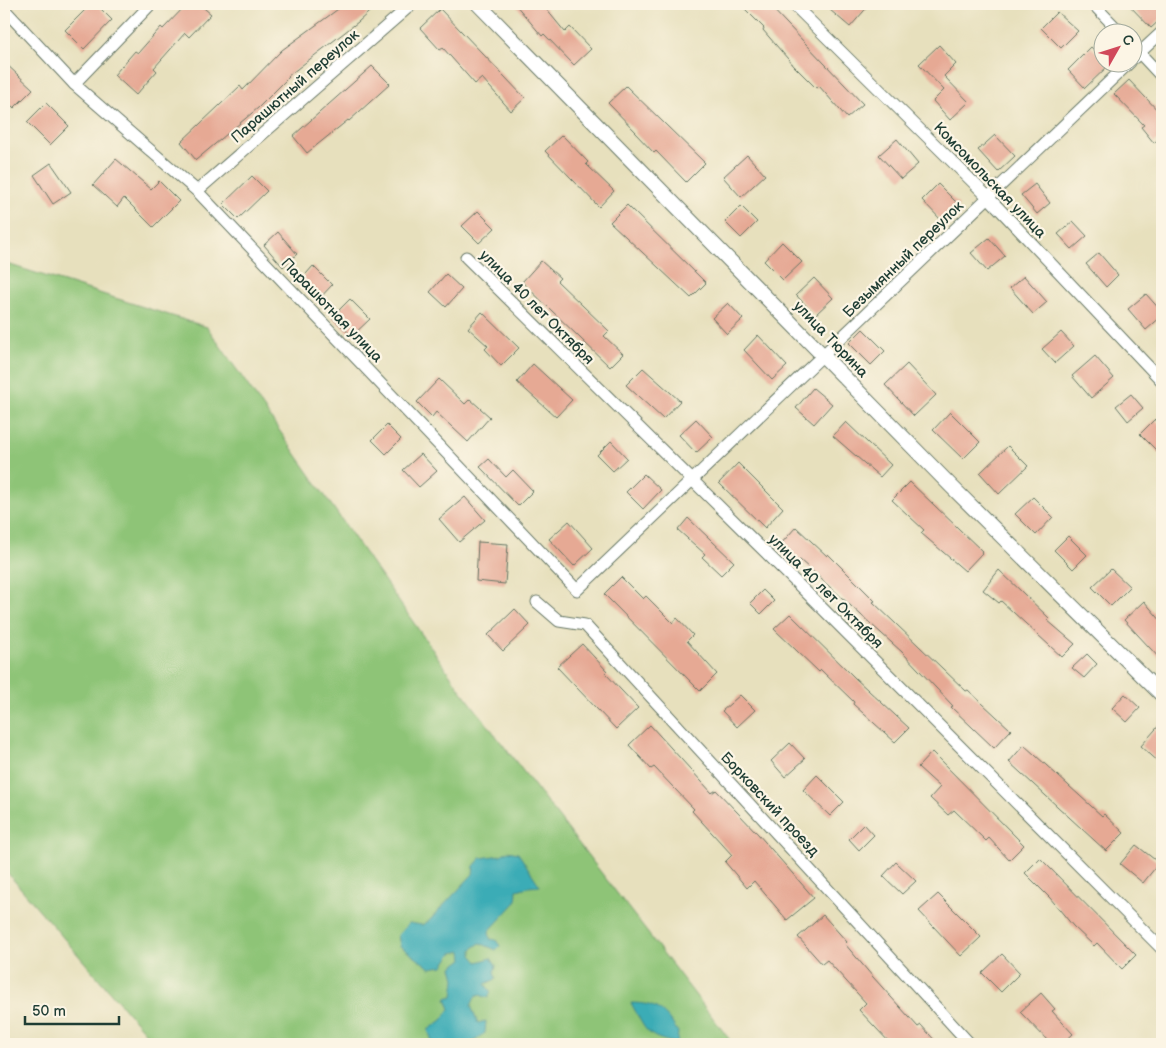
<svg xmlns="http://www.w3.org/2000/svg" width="1166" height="1048" font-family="'Balsamiq Sans',sans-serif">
<rect width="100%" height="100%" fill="#fcf5e5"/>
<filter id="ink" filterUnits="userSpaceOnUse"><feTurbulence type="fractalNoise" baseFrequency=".02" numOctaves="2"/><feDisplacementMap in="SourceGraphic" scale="10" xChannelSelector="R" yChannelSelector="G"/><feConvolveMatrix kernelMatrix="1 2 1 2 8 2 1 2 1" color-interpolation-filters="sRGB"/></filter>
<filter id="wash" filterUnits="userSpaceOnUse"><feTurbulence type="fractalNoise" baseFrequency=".0096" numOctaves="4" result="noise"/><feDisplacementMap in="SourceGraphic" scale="20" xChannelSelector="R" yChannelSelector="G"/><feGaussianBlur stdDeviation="1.12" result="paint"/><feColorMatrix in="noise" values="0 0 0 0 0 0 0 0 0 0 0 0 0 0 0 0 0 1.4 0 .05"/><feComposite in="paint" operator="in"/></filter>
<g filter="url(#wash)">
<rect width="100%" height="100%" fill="#e7e0bd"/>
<path fill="#8ec477" stroke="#568056" d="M4,263l203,64 253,362 273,355h-578l-151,-175z"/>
<g fill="#3bacb6" stroke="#2d7475">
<path d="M508,851l10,2 22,33 -12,1 -11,3 -1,12 -27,29 1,8 6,1 4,6 -4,4 -16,-7 -8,6v6l6,7 13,-4 5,8 -2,6 2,7 -11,5 6,8 -3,6 -8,-3 -5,2 -4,9 7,17 8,-2 -1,12 -15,11h-37l-5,-14 14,-10 8,-11 -4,-11 7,-2 2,-17 -3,-12 11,-8 -1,-8 -10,2 -9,13 -13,2 -30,-22 -2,-11 11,-12 13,2 7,-4 44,-47 1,-8 7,-8 20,-3z"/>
<path d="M631,1003c25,0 34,8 47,29l-1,11c-33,-6 -31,-13 -46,-40z"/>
</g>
<g id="blocks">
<g fill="#e6a994">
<path d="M91,4h5l16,16 -28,29 -19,-19z"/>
<path d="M187,4h12l12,10 -22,23 -4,-4 -31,35 3,3 -21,24 -22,-20 21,-24 3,2 23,-26 2,2z"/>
<path d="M345,4h33l-20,18 -70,54 1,1 -31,31 -62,52 -15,-18 59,-56 3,4 39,-40z"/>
<path d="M515,4h27l23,28 5,-5 21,22 -17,16 -30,-31 -2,2z"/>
<path d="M740,4h28l95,100 -16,14 -28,-32 -3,2 -22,-22 -31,-36 1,-2z"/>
<path d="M823,4h47l-20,23z"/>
<path d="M1128,4h31l3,3v11l-11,10z"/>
<path d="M440,9l85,89 -14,13 -29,-33 -7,6 -32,-36 -3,2 -20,-22z"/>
<path d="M1057,12l21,19 -17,17 -20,-20z"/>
<path d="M939,45l17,19 -12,12 25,26 -19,18 -17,-19 11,-11 -25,-26z"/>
<path d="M1091,47l13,12v3l5,3 -24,23 -17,-18z"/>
<path d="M4,62l29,27 -19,19 -10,-10z"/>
<path d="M372,66l18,18 -41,37 -1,-1 -41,33 -14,-17z"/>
<path d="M1129,80l33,35v21l-8,7 -13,-16 3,-2 -30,-31z"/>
<path d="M626,86l79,77 -19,19 -30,-31 -2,2 -19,-20 1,-1 -28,-29z"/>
<path d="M46,103l23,23 -19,19 -23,-23z"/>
<path d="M562,135l26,27 -2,2 28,27 -15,16 -54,-56z"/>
<path d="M995,135l20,21 -17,16 -20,-22z"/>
<path d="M897,139l21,25 -17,15 -22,-24z"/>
<path d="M747,155l18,20 -24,22 -18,-20z"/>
<path d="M116,159l35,30 8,-8 20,20 -26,26 -29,-29 -7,9 -24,-22z"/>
<path d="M51,163l20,29 -18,12 -19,-29z"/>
<path d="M252,176l15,15 -29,28 -15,-15z"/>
<path d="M938,184l21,21 -17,16 -20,-21z"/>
<path d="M1035,184l15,19 -13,11 -16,-19z"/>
<path d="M627,205l79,78 -15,15 -81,-76z"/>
<path d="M741,206l16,16 -16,16 -16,-16z"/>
<path d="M478,211l17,17 -16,15 -17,-17z"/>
<path d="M1073,221l14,15 -15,13 -14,-15z"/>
<path d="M278,232l19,22 -14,13 -19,-22z"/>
<path d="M989,238l16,18 -18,15 -16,-18z"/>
<path d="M782,242l20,20 -19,18 -19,-19z"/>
<path d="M1099,253l19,22 -12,12 -20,-23z"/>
<path d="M541,261l19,17 -3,3 52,50 -5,5 19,18 -13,13 -88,-85z"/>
<path d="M313,266l19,19 -14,15 -19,-18z"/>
<path d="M446,274l16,15 -16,18 -16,-15z"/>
<path d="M1024,276l23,26 -14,12 -23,-26z"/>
<path d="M814,278l19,20 -18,17 -19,-20z"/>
<path d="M1146,294l16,18v4l-16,14 -18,-21z"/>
<path d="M350,299l20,20 -18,17 -20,-19z"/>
<path d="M728,303l15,16 -16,15 -15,-16z"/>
<path d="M482,312l37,36 -18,18 -16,-17 3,-3 -20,-18z"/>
<path d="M863,329l22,22 -14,14 -22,-22z"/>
<path d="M1061,332l13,14 -19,17 -13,-14z"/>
<path d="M758,335l29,31 -15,14 -28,-30z"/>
<path d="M1095,356l19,22 -23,20 -19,-22z"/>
<path d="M533,364l39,36 -16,17 -39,-35z"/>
<path d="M907,364l29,31 -22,21 -29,-31z"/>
<path d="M643,368l37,33 -17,18 -37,-34z"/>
<path d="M439,379l26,25 5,-5 20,18 -22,25 -32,-30 -4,5 -15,-15z"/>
<path d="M813,388l19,16 -18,20 -18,-16z"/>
<path d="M1131,394l12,14 -15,13 -12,-15z"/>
<path d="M950,412l30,30 -17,17 -30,-29z"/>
<path d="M696,419l17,18 -17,16 -17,-18z"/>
<path d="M1155,419l7,8v29l-22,-22z"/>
<path d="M846,422l45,43 -11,12 -47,-41z"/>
<path d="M387,425l14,14 -15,15 -14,-14z"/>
<path d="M611,441l16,17 -14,13 -16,-16z"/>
<path d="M1008,446l20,20 -29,28 -19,-21z"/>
<path d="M421,454l16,17 -18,16 -16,-17z"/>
<path d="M489,459l17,18 7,-7 20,21 -15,15 -38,-39z"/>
<path d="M738,463l45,45 -18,20 -46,-45z"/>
<path d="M644,474l17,16 -18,19 -17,-17z"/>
<path d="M910,482l73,70 -18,19 -44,-38 3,-3 -32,-30z"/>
<path d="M465,497l20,23 -26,22 -20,-23z"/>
<path d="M1033,497l20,20 -17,18 -21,-21z"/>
<path d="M688,518l46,44 -13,13 -19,-18 3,-3 -27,-24z"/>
<path d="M569,521l24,27 -19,18 -25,-27z"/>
<path d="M796,527l31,29 1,-2 47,47 -2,1 93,89 2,-1 43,40 -17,18 -43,-41 2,-1 -51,-54 -102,-92 -3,2 -18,-16z"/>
<path d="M1068,536l19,19 -14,14 -19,-19z"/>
<path d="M478,542l30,2 -3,40 -29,-3z"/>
<path d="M1111,569l19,18 -19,19 -19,-19z"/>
<path d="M999,570l50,48 -2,2 28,24 -13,13 -61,-56 -2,2 -16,-13z"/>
<path d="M621,577l22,22 3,-3 27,27 4,-5 16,17 -6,6 30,33 -17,17 -96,-97z"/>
<path d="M763,590l11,11 -13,13 -11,-11z"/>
<path d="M1144,601l18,21v39l-38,-41z"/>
<path d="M515,609l15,16 -27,26 -15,-16z"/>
<path d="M790,614l65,64 54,50 -14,14 -42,-38 1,-2 -33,-32 -2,2 -45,-43z"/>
<path d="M582,644l25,27 -2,2 33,35 -22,21 -59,-62z"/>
<path d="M1087,654l10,10 -13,14 -12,-10z"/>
<path d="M1125,694l15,14 -13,14 -15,-14z"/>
<path d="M740,695l15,15 -18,17 -15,-16z"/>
<path d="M1162,722v43l-21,-19z"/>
<path d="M650,725l62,68 4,-3 42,44 56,64 -27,22 -33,-39 -7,7 -22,-26 7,-7 -40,-44 2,-2 -40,-42 -3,2 -22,-24z"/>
<path d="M790,743l15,16 -20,18 -14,-16z"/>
<path d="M1024,745l78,71 2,-2 20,19 -18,18 -97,-89z"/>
<path d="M932,752l92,93 -15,15 -20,-22 -3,3 -32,-31 -6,5 -18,-17 10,-11 -22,-20z"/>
<path d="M817,775l27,27 -14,14 -27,-26z"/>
<path d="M864,824l10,11 -15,15 -10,-11z"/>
<path d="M1136,845l23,18 -16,20 -23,-19z"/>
<path d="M1040,858l96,97 -14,14 -25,-26 -3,3 -21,-20 -23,-28 -25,-25z"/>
<path d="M896,862l20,19 -14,13 -19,-18z"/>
<path d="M938,894l43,43 -20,19 -42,-45z"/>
<path d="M823,915l24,27 -2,2 28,33 45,50 3,-2 17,19h-47l-32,-34 7,-7 -39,-43 -5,4 -24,-27z"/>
<path d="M1002,954l18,19 -19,19 -19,-19z"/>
<path d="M1041,993l14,16 -3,2 21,23 -11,10h-11l-31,-32z"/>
</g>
</g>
</g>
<g filter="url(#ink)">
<use href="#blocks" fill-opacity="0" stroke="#657664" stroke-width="1"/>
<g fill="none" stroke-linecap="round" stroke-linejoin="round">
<defs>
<g id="minor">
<path d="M793,4l196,194 173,183"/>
<path d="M1093,4l27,28"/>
<path d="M4,9l70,75 123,107 380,399 553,-528"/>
<path d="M1134,47l28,30"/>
<path d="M1134,58l28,-26"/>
<path d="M74,84l77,-80"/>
<path d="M197,191l215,-187"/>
<path d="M466,257l347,342 349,350"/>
<path d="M537,602l22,19 26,4 385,419"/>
</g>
<path id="tertiary" d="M478,4l474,483 210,208"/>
</defs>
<use href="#minor" stroke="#657664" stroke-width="13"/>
<use href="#tertiary" stroke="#657664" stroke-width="16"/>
<use href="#minor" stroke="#fff" stroke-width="11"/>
<use href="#tertiary" stroke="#fff" stroke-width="14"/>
</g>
</g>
<g text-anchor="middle" stroke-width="4.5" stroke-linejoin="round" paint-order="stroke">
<g font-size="15" fill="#1f3d34" stroke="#fcf5e5">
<text transform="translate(295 86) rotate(-41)" y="5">Парашютный переулок</text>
<text transform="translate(990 180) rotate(46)" y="5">Комсомольская улица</text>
<text transform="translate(903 259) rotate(-44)" y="5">Безымянный переулок</text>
<text transform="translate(537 307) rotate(45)" y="5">улица 40 лет Октября</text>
<text transform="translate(332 310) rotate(46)" y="5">Парашютная улица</text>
<text transform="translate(831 339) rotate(46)" y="5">улица Тюрина</text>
<text transform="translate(826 591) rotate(45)" y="5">улица 40 лет Октября</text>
<text transform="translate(770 804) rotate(47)" y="5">Борковский проезд</text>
</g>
</g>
<rect width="1166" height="1048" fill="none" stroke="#fcf5e5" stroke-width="20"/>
<g transform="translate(1118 48) rotate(51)"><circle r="24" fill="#fcf5e5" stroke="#a4ab9e"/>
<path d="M0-4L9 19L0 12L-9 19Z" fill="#d1495b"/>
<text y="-8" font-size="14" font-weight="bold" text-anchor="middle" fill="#1f3d34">С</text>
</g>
<path d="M25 1016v8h94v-8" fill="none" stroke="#1f3d34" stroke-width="2.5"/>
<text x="32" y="1016" font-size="15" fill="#1f3d34" stroke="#fcf5e5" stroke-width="4" paint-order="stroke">50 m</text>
</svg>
